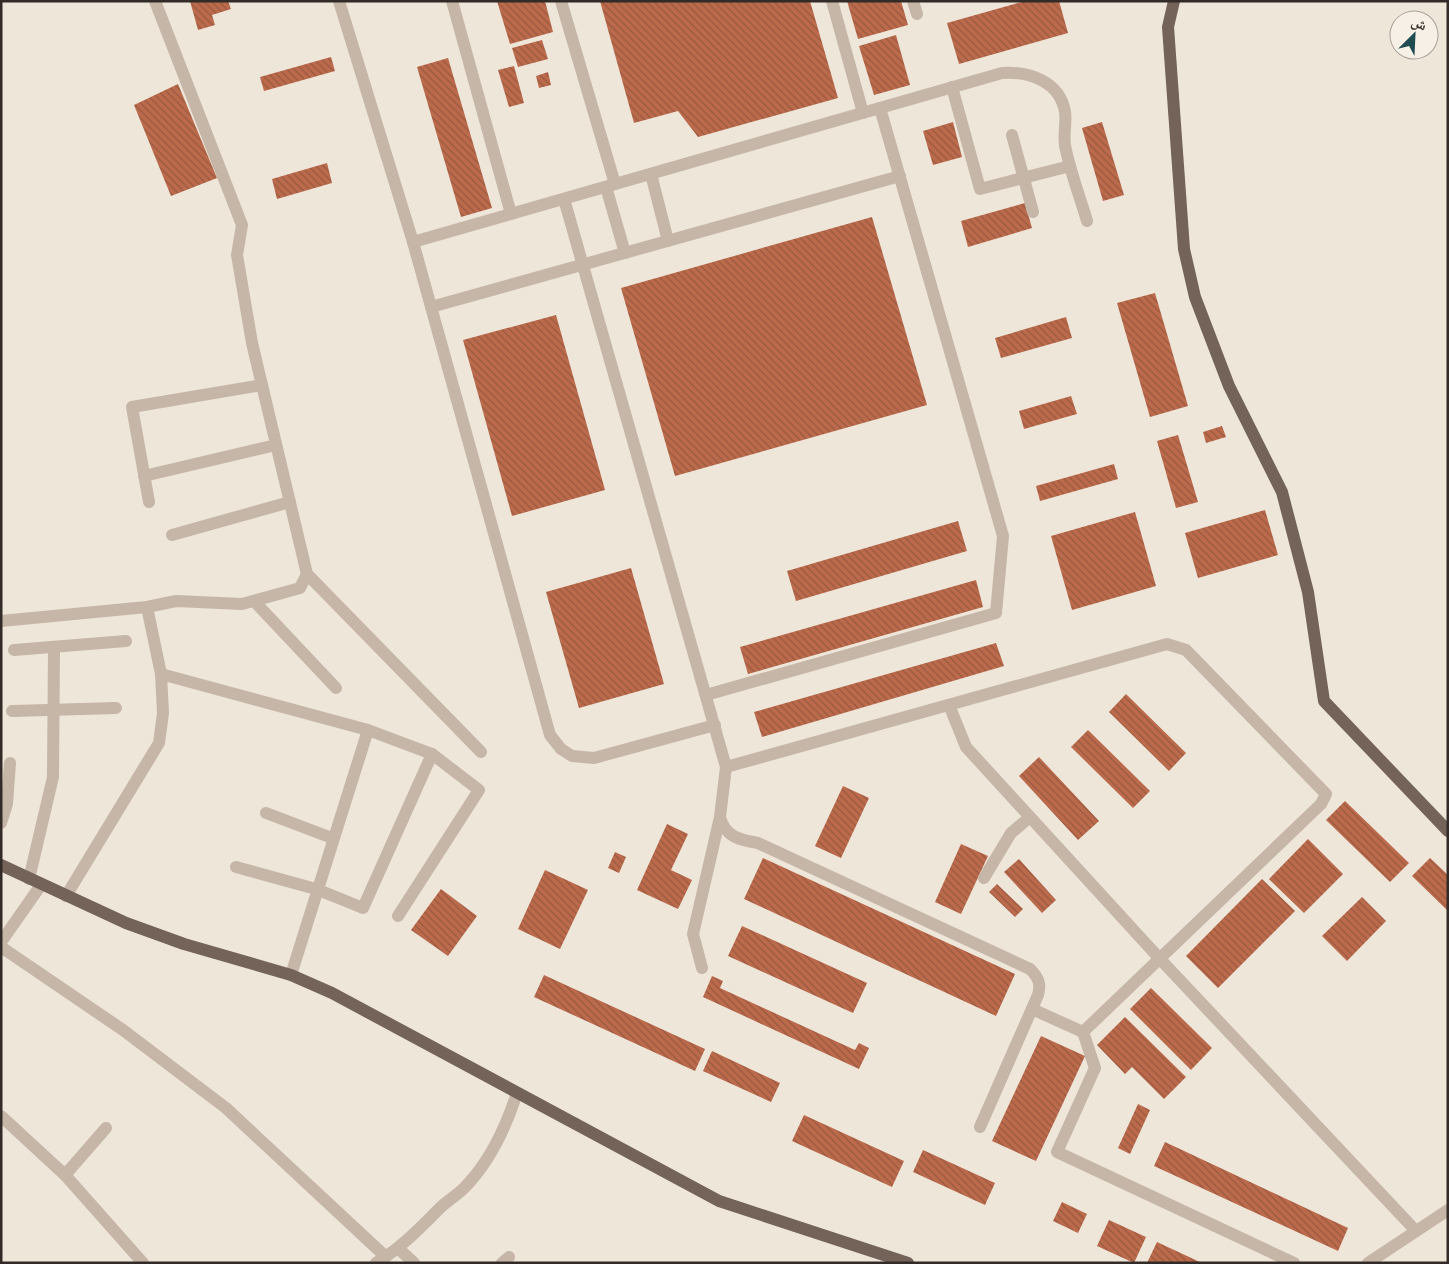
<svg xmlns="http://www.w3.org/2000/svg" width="1449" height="1264" font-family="'PT Sans','Noto Naskh Arabic',sans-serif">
<defs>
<pattern id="building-back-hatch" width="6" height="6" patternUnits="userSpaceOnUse" patternTransform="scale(1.25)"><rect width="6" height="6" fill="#bb6b4c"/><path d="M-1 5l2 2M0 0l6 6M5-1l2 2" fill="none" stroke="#99583f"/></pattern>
</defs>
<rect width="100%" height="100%" fill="#efe6da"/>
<g fill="url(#building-back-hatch)">
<path d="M190,1h38l3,8 -19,6 3,10 -17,5z"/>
<path d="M497,1h48l8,31 -43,12z"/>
<path d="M600,1h210l28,97 -140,39 -20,-26 -44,12z"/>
<path d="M847,1h54l7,24 -50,14z"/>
<path d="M1025,1h34l9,32 -109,31 -12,-41z"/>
<path d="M896,35l14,50 -36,10 -15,-49z"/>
<path d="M542,40l6,19 -30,8 -6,-19z"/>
<path d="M331,57l4,14 -71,20 -4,-14z"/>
<path d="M448,58l44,150 -31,9 -44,-150z"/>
<path d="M514,66l10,37 -15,4 -11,-37z"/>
<path d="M548,72l3,13 -12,3 -3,-12z"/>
<path d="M178,84l39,94 -46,18 -37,-91z"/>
<path d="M953,122l9,35 -29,8 -10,-34z"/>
<path d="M1102,122l22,73 -21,6 -21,-73z"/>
<path d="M327,163l5,20 -55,16 -5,-20z"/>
<path d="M1025,203l7,25 -64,19 -7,-26z"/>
<path d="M872,217l55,188 -252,71 -54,-188z"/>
<path d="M1155,293l33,113 -38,11 -33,-114z"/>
<path d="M556,315l49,175 -93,26 -49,-176z"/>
<path d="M1066,317l6,21 -71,20 -6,-20z"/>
<path d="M1071,396l6,18 -53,15 -5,-18z"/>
<path d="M1222,426l4,11 -20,6 -3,-11z"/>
<path d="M1178,435l20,67 -22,6 -19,-67z"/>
<path d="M1114,464l4,15 -78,22 -4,-15z"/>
<path d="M1265,510l13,45 -80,23 -13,-45z"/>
<path d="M1135,512l21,74 -84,24 -21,-74z"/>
<path d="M958,521l9,30 -171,50 -9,-30z"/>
<path d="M631,568l33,116 -85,24 -33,-116z"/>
<path d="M976,580l7,27 -235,67 -8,-27z"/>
<path d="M996,643l8,23 -242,71 -8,-25z"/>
<path d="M1126,694l60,59 -17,18 -60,-59z"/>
<path d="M1088,730l62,61 -17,17 -62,-61z"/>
<path d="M1039,757l60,64 -21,19 -59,-64z"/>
<path d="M843,786l26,12 -28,60 -26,-12z"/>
<path d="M1345,801l64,62 -19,19 -64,-62z"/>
<path d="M667,824l21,10 -17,36 21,10 -14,29 -41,-19z"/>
<path d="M1308,839l35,35 -39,39 -35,-34z"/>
<path d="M961,844l27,12 -27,58 -26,-12z"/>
<path d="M615,852l11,5 -7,16 -11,-5z"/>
<path d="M763,858l252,116 -19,42 -252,-117z"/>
<path d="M1430,858l18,17v36l-36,-35z"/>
<path d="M1019,859l37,41 -14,13 -38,-41z"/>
<path d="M545,870l43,20 -28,59 -42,-20z"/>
<path d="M1262,879l33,32 -77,77 -32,-32z"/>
<path d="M997,884l26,25 -8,8 -26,-25z"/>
<path d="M441,889l36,27 -29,40 -37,-26z"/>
<path d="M1362,897l24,24 -39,40 -25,-25z"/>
<path d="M742,926l125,57 -14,30 -125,-57z"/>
<path d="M544,975l161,74 -10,22 -161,-74z"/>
<path d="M712,976l11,5 -3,7 135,62 4,-7 10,5 -10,21 -156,-72z"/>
<path d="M1151,988l61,60 -21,22 -61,-61z"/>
<path d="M1125,1017l61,60 -22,22 -32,-32 -7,7 -28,-29z"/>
<path d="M1041,1036l44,20 -49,105 -44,-20z"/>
<path d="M712,1051l68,32 -9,19 -68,-31z"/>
<path d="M1138,1104l12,6 -20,44 -12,-6z"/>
<path d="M804,1115l100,46 -12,26 -100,-46z"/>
<path d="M1165,1142l183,86 -10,23 -184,-85z"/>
<path d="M923,1150l72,33 -10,22 -72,-33z"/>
<path d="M1062,1202l25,12 -9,19 -25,-12z"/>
<path d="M1109,1220l37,17 -12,26 -37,-17z"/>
<path d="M1157,1242l45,21h-55z"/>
</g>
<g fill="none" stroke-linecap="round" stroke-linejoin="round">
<g stroke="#c5b6a7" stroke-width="12">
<path d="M155,1l87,224 -5,30 15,88 55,231 174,178"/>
<path d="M339,1l74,241 137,493 11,14 11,7 22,2 121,-33"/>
<path d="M452,1l59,213"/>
<path d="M561,1l54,183"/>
<path d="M832,1l31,112"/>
<path d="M913,1l4,13"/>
<path d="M952,87l28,102 90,-23"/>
<path d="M1012,135l21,77"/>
<path d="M651,174l17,67"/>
<path d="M606,187l19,66"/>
<path d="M564,199l162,568 441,-123 19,6 140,144 -5,10 -238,228 -51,-23"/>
<path d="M413,242l589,-169c26,-2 58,8 63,39 2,12 -3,26 1,38 5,24 14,47 21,71"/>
<path d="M431,307l469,-131"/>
<path d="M144,476l132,-31"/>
<path d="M149,502l-17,-95 130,-22"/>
<path d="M172,535l118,-33"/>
<path d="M255,602l81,86"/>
<path d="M1,621l146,-14 29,-6 66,3 58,-16 7,-14"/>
<path d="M14,650l112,-9"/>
<path d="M161,674l207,56 64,24 47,36 -81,126"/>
<path d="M706,695l290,-82 7,-77 -123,-428"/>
<path d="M949,705l17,42 194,212 256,272"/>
<path d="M12,711l104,-3"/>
<path d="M266,813l66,25"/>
<path d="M720,817c5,20 20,23 38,26l272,126c9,9 11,15 8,26l-58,132"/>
<path d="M1,823l6,-19 3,-41"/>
<path d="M236,867l80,22 47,19 69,-154"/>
<path d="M984,878l27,-45 19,-16"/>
<path d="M29,879l24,-102 1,-129"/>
<path d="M66,896l93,-153 4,-30 -2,-39 -14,-67"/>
<path d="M1,942l40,-57"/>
<path d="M1,947l122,83 103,78 160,149"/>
<path d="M702,968l-9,-34 27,-117 6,-50"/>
<path d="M291,975l77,-245"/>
<path d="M1083,1032l12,36 -38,84 237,111"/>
<path d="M1,1116l64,59 78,88"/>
<path d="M65,1175l41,-47"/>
<path d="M399,1249l15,14"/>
<path d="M376,1263c25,-15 43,-34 64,-55 8,-8 18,-13 26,-22 25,-26 40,-59 51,-93"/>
<path d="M502,1263l7,-6"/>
<path d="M1368,1263l80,-53"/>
</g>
<g stroke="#736359" stroke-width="12">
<path d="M1174,1l-6,26 16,222 11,48 34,89 53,106 26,100 16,109 124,130"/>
<path d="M1,865l125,58 58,21 107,31 41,18 387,208 189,62"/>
</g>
</g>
<rect width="1449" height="1264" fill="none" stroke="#332b27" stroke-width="5"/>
<g transform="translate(1414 35) rotate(24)"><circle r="24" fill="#f7f0e6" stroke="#a9a19a"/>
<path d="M0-4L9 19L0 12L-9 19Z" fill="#204b50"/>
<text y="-8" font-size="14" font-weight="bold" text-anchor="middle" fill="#332b27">ش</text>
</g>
</svg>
